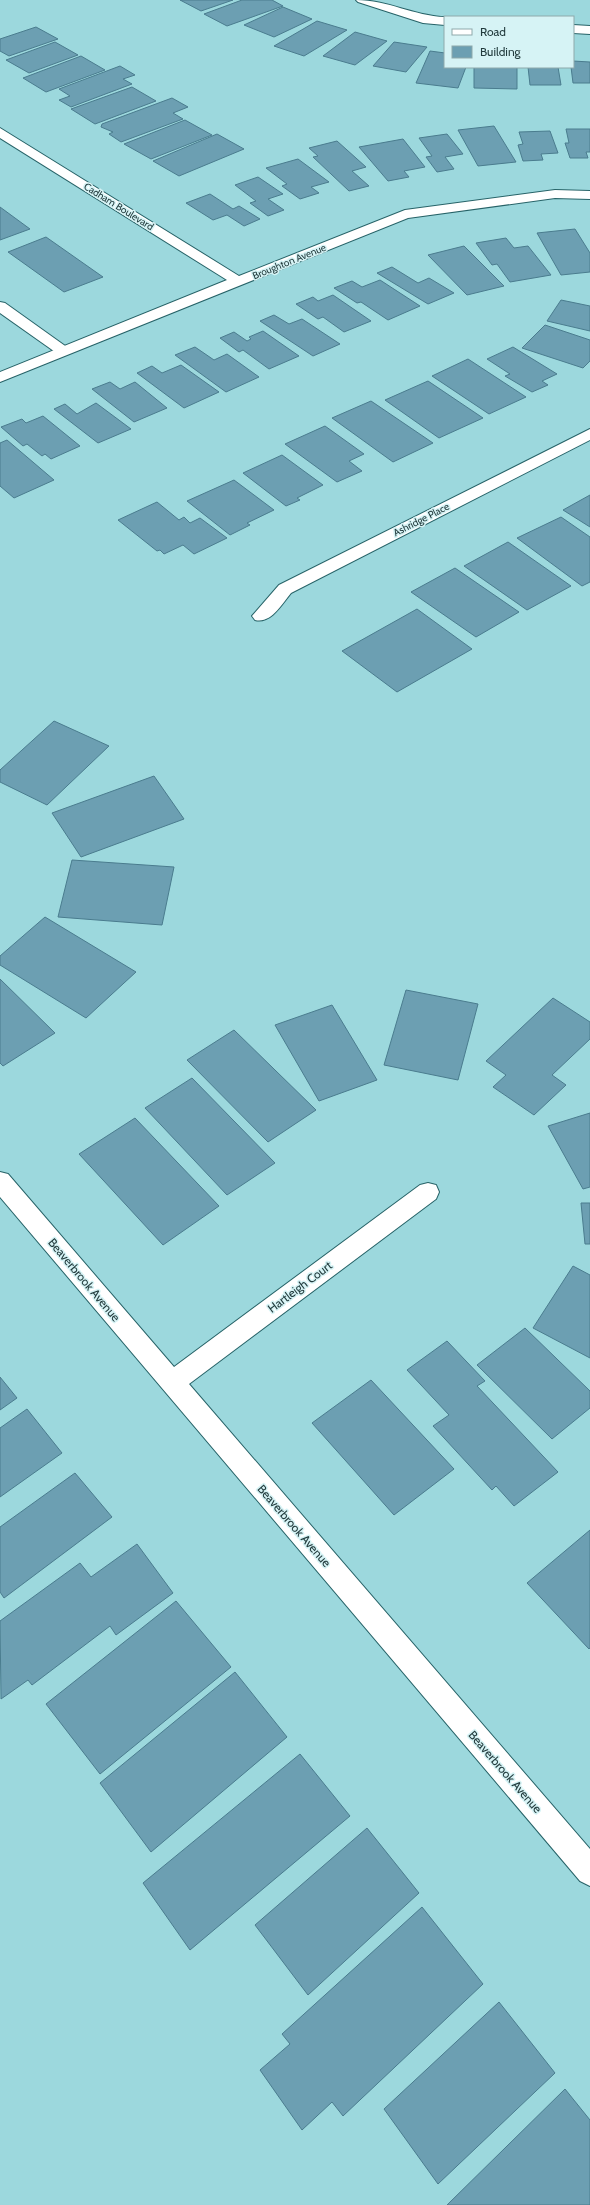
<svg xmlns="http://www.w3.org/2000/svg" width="590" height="2205" font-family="Cabin,sans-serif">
<rect width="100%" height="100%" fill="#9cd8dd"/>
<g fill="#6c9fb2" stroke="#4a7c8e">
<path d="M180,0h53l-32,11z"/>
<path d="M242,0h30l11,6 -56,20 -23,-12z"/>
<path d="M283,7l29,12 -38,18 -30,-12z"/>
<path d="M317,21l30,9 -43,26 -30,-10z"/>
<path d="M36,27l22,12 -49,17 -9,-5v-12z"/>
<path d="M355,32l32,9 -32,24 -32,-9z"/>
<path d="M55,42l23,13 -49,18 -23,-13z"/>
<path d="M394,42l33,5 -21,25 -33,-6z"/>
<path d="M430,51l15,2v14h21l-8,21 -42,-5z"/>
<path d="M81,56l24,14 -59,22 -23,-14z"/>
<path d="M573,61l17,1v21h-17l-2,-16h2z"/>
<path d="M120,66l15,9 -12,4 9,5 -61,23 -12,-7 11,-4 -11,-7z"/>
<path d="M474,67h43v22l-43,-1z"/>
<path d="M528,67h30l3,18h-31z"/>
<path d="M132,87l24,14 -61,23 -24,-15z"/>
<path d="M172,98l16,9 -15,6 10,6 -62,23 -12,-8 4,-2 -12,-5 1,-3z"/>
<path d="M185,120l27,15 -61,24 -27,-15z"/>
<path d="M494,126l22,36 -38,4 -20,-36z"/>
<path d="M566,129h24v23h-4l2,6h-18l-5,-15h4z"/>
<path d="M550,131l8,22 -17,1 2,6 -20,1 -5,-16 5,-1 -4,-12z"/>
<path d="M217,134l27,15 -65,27 -26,-15z"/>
<path d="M447,134l16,20 -18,3 9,12 -17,3 -11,-15 6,-1 -13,-18z"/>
<path d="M403,139l22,28 -21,4 5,6 -21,4 -29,-34z"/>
<path d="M337,141l29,26 -14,4 17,15 -20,5 -36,-34 5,-1 -9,-8z"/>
<path d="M298,159l31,23 -18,5 8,6 -19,6 -18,-13 5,-2 -21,-16z"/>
<path d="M258,177l25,17 -15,5 16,11 -16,6 -18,-13 6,-2 -21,-16z"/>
<path d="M210,194l23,15 6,-3 21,13 -16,7 -17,-11 -14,5 -27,-17z"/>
<path d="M0,207l30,22 -30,11z"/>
<path d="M575,229l15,24v19l-29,3 -24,-42z"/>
<path d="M46,237l57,40 -39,15 -56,-40z"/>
<path d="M506,238l8,10 14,-2 23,29 -41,7 -13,-18 -5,1 -16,-22z"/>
<path d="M464,246l40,40 -37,9 -39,-40z"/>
<path d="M392,267l26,16 11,-5 25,15 -26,11 -51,-31z"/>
<path d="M380,280l40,26 -32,14 -27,-18 -4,1 -23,-15 18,-7 10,6z"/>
<path d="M333,295l38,26 -27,11 -21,-15 -5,2 -22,-15 17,-7 5,4z"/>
<path d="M561,300l29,6v25l-43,-10z"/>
<path d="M274,315l15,9 13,-5 38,25 -27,12 -53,-35z"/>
<path d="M545,325l45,15v21l-7,7 -61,-20z"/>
<path d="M263,331l36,25 -30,13 -26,-19 -4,2 -19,-14 14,-6 13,9 4,-2 -2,-2z"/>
<path d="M195,347l19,13 13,-6 32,23 -33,15 -51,-37z"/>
<path d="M513,347l44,27 -15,7 6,4 -16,7 -27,-16 5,-2 -23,-15z"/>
<path d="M468,359l58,38 -37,17 -57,-38z"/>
<path d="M181,365l38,27 -35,16 -47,-35 15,-7 10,7z"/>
<path d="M428,381l55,37 -44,20 -54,-38z"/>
<path d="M110,382l10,7 15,-7 32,26 -33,14 -42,-33z"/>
<path d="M371,401l62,42 -40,19 -61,-44z"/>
<path d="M96,403l35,26 -33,14 -44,-34 11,-5 12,10z"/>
<path d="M43,416l37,30 -29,13 -6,-5 -3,2 -15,-12 -4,2 -22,-19 21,-8 4,4z"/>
<path d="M325,426l39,28 -15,7 13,10 -25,11 -52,-38z"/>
<path d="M7,440l47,40 -40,18 -14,-12v-43z"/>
<path d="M282,455l41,30 -26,13 3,2 -14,6 -43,-33z"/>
<path d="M234,480l40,30 -27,13 3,2 -20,10 -43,-34z"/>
<path d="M590,495v32l-27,-17z"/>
<path d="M157,502l22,18 5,-3 6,6 10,-5 27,20 -33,16 -11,-9 -19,9 -4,-4 -3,1 -39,-31z"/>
<path d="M561,517l29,20v45l-8,4 -65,-48z"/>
<path d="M508,542l63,44 -44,24 -63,-44z"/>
<path d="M455,568l64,44 -43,25 -65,-45z"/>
<path d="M417,609l55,40 -75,43 -55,-41z"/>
<path d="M54,721l55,25 -62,59 -47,-23v-12z"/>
<path d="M154,776l30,43 -103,38 -29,-44z"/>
<path d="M72,860l102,7 -12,58 -104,-8z"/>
<path d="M45,917l91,55 -50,46 -86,-53v-9z"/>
<path d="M0,979l55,54 -52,33 -3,-3z"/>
<path d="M406,990l72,14 -20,76 -74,-15z"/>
<path d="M553,998l37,24v17l-38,36 14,10 -32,30 -41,-28 13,-12 -20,-14z"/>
<path d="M332,1005l45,75 -58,21 -44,-76z"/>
<path d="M234,1030l82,80 -48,32 -81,-82z"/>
<path d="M192,1078l83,85 -48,32 -82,-87z"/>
<path d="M590,1113v74l-7,2 -35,-63z"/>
<path d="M135,1118l84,88 -56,39 -84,-91z"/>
<path d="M581,1203h9v41h-5z"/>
<path d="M573,1266l17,9v83l-57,-30z"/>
<path d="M525,1328l65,63v17l-38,31 -75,-74z"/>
<path d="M447,1341l38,40 -8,5 81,86 -44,34 -18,-20 -4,4 -59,-64 16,-11 -42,-45z"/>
<path d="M0,1377l17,21 -17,12z"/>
<path d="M371,1380l83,89 -60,46 -82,-92z"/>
<path d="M27,1409l35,44 -62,44v-69z"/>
<path d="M75,1473l37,44 -108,81 -4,-6v-65z"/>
<path d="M590,1530v118l-1,1 -62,-66z"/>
<path d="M137,1544l36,49 -57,42 -6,-9 -78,59 -4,-5 -27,19 -1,-78 80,-58 11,14z"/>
<path d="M176,1601l55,66 -131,107 -54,-70z"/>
<path d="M235,1672l52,65 -136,115 -51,-69z"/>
<path d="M300,1754l50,62 -160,134 -47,-67z"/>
<path d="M367,1828l52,65 -111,102 -53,-70z"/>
<path d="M422,1907l61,77 -140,132 -11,-14 -30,28 -42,-60 30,-26 -8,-10z"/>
<path d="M499,2002l56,71 -117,111 -54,-75z"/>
<path d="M565,2089l25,31v85h-143z"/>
</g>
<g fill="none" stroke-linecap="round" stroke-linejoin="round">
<defs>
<path id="service" d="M0,302l5,1 63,45 3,3 -3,3h-10l-58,-41z"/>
<g id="minor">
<path d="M356,0c32,0 58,16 89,17v8l-22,-2 -65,-21z"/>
<path d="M573,25l17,1v8l-17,-1z"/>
<path d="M0,128l239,148 166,-66 150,-20 35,1v8l-35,-1 -147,20 -408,164v-10l227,-92 -227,-142z"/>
<path d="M590,429v11l-299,153c-9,11 -20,31 -36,27l-3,-4 27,-31z"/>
<path d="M0,1172l8,2 166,193 246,-182 8,-2 8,2 3,7 -3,7 -247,185 401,465v37l-10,-5 -580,-684z"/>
</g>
</defs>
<use href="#service" stroke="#276368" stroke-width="2"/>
<use href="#minor" stroke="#276368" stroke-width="2"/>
<use href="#service" fill="#fff" fill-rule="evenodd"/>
<use href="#minor" fill="#fff" fill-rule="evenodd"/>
</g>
<g text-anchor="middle" stroke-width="3" stroke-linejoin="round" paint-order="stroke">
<g font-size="10" fill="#223b3d" stroke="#d6f3f5">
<text transform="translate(119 206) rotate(32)" y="4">Cadham Boulevard</text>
<text transform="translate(289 261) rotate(-22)" y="4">Broughton Avenue</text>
<text transform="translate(421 519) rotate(-27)" y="4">Ashridge Place</text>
</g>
<g font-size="12" fill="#223b3d" stroke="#d6f3f5">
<text transform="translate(84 1280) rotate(50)" y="4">Beaverbrook Avenue</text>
<text transform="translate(300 1287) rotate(-37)" y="4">Hartleigh Court</text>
<text transform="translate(294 1526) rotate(49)" y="4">Beaverbrook Avenue</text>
<text transform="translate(505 1772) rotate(49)" y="4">Beaverbrook Avenue</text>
</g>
</g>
<rect x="444" y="16" width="130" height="52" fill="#d6f3f5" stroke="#8ea9ab"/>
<rect x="452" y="29" width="20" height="6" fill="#ffffff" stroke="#8ea9ab"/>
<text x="480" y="36" font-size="12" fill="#223b3d">Road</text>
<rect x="452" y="46" width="20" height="12" fill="#6c9fb2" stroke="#8ea9ab"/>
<text x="480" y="56" font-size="12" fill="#223b3d">Building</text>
</svg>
